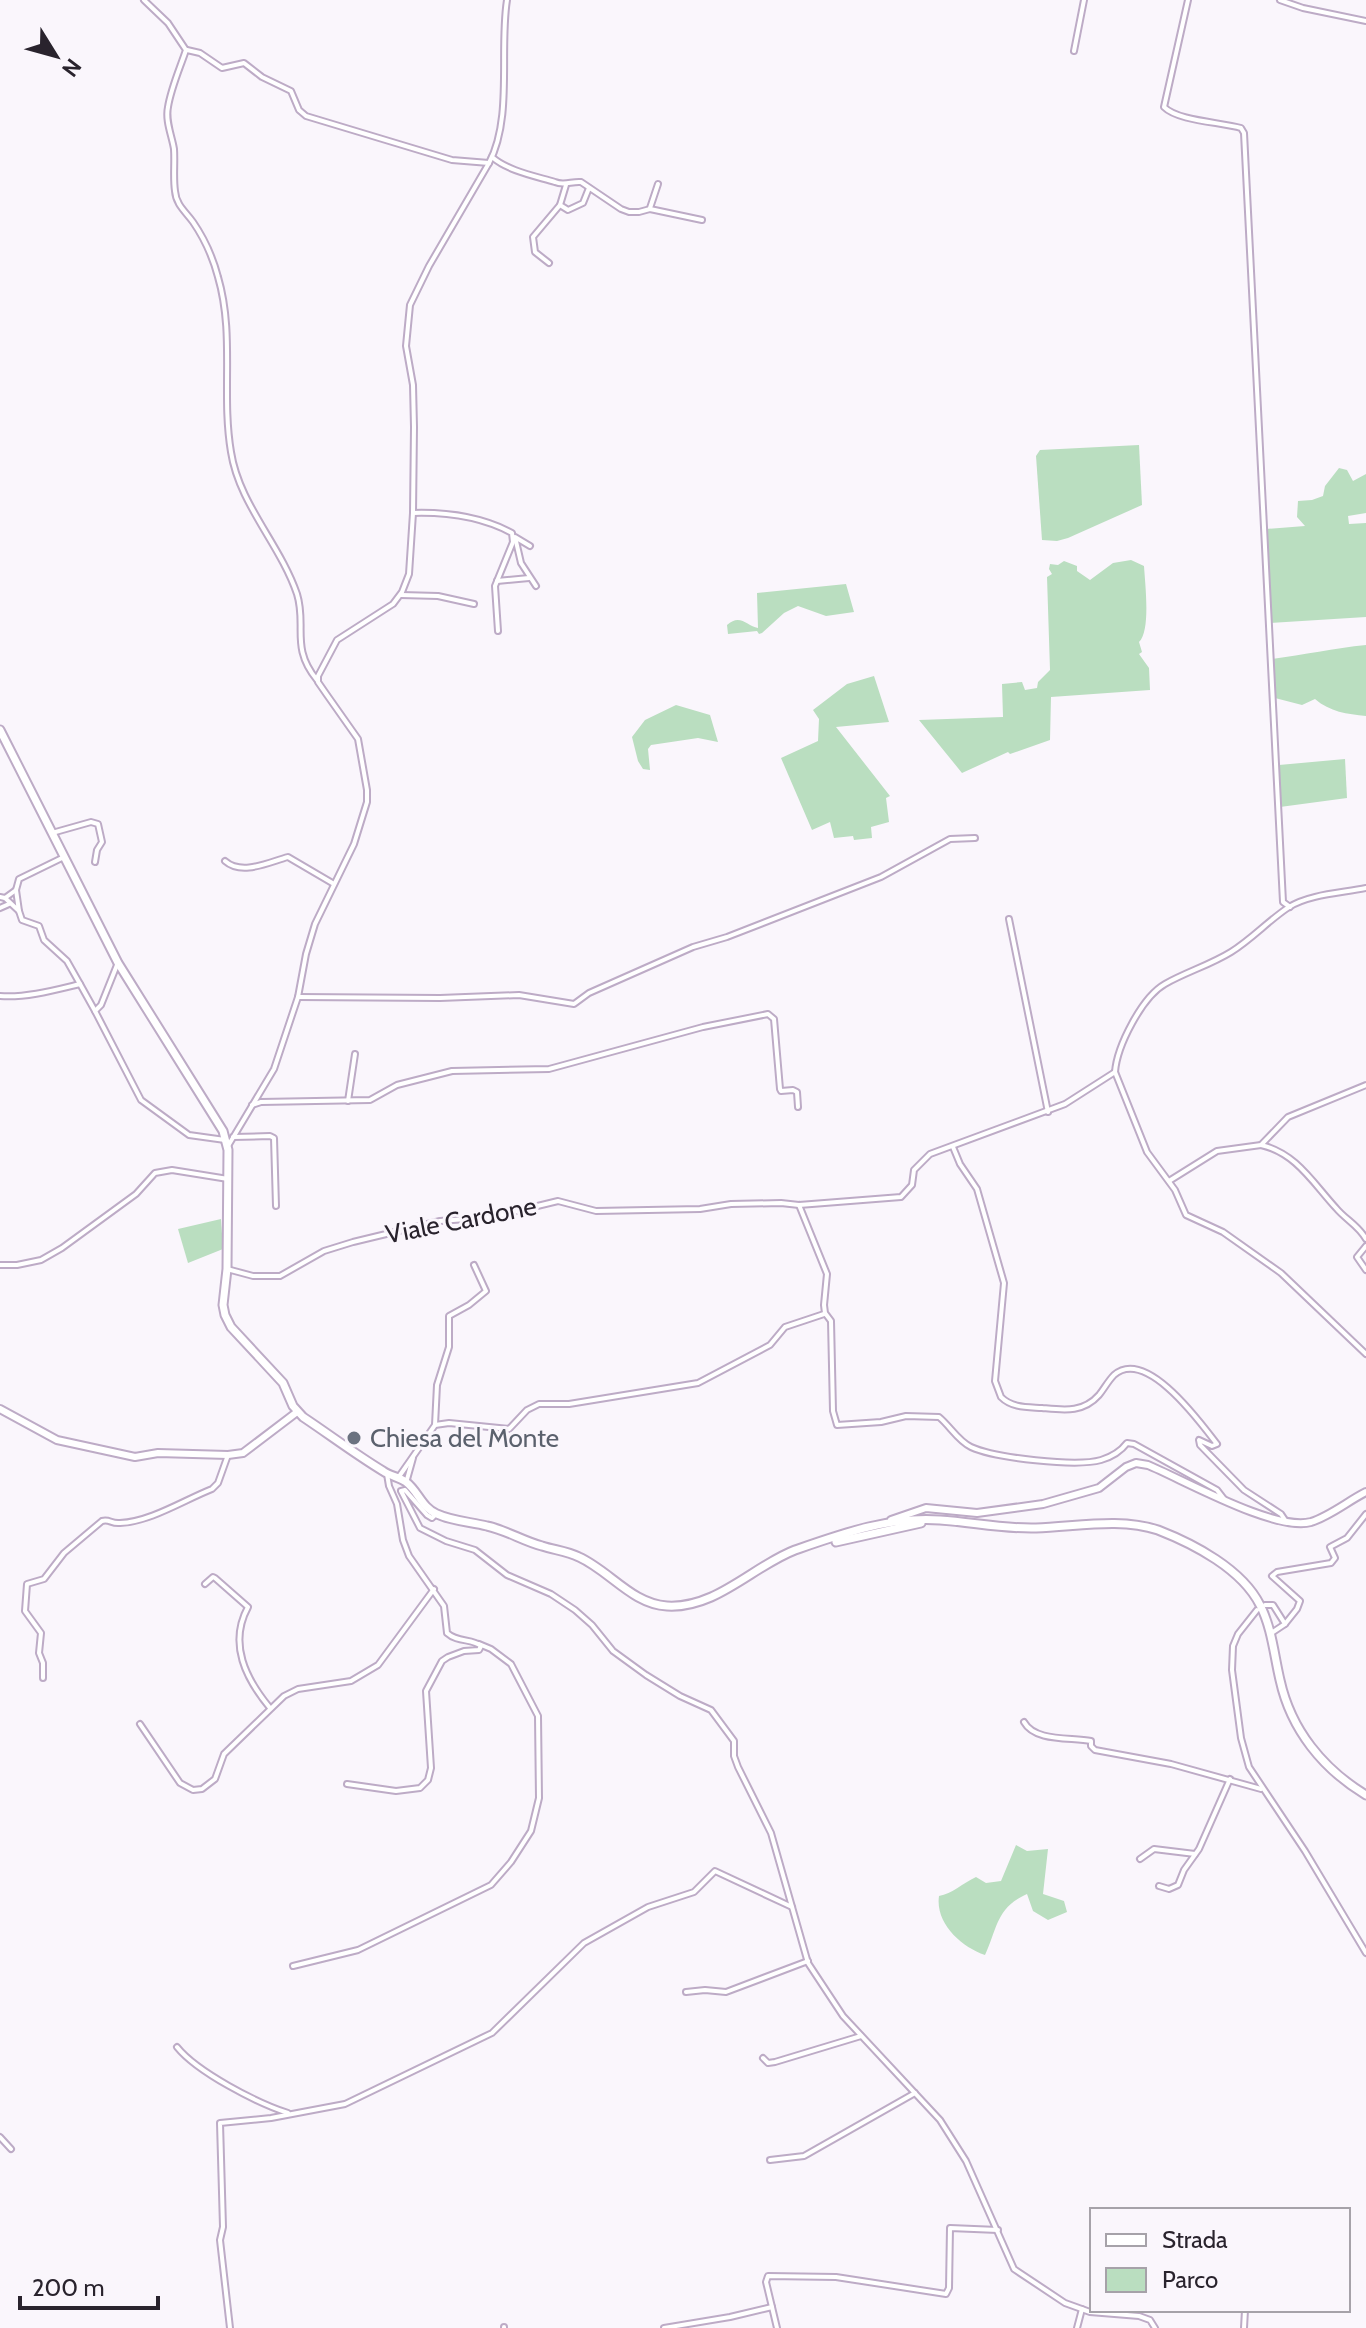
<svg xmlns="http://www.w3.org/2000/svg" width="1366" height="2328" font-family="Cabin,sans-serif">
<rect width="100%" height="100%" fill="#faf6fc"/>
<g fill="#badec0">
<path d="M1139,445l3,60 -74,33 -11,3 -15,-1 -6,-84 4,-6z"/>
<path d="M1339,468l8,2 6,11 13,-7v39l-18,3 1,8 17,-1v94l-96,6 -4,-94 39,-3 -8,-9 1,-16 14,-1 11,-4 2,-10z"/>
<path d="M1131,560l13,6c1,17 7,65 -5,76l3,10 -3,2 10,14 1,22 -99,7 -1,43 -40,14 -2,-2 -46,21 -43,-53 84,-3 -1,-33 20,-2 3,8 12,-2 1,-6 12,-12 -3,-93 5,-3 -3,-5 1,-5 8,1 6,-4 13,5v5l13,9 23,-17z"/>
<path d="M846,584l8,28 -28,4 -28,-10 -14,7 -22,20 -3,1 -2,-3 -29,3 -1,-9c13,-12 20,1 31,3l-1,-35z"/>
<path d="M1366,645v71c-19,-2 -36,-4 -51,-17l-13,6 -27,-7 -3,-39c32,-4 62,-11 94,-14z"/>
<path d="M874,676l15,46 -53,5 54,69 -4,2 3,24 -18,5 1,11 -18,2 -1,-4 -19,2 -4,-16 -18,8 -31,-72 37,-17 1,-22 -6,-9 34,-26z"/>
<path d="M676,705l34,10 8,27 -20,-4 -47,7 -3,4 2,21 -7,-1 -5,-8 -6,-24 13,-17z"/>
<path d="M1345,759l2,39 -67,9 -1,-42z"/>
<path d="M221,1219l2,30 -35,14 -10,-34z"/>
<path d="M1016,1845l11,6 21,-2 -5,45 21,7 3,11 -19,8 -15,-9 -6,-17c-31,14 -29,33 -42,61 -24,-8 -50,-32 -46,-59 13,-2 24,-13 37,-19l10,6 15,-2z"/>
</g>
<g fill="none" stroke-linecap="round" stroke-linejoin="round">
<defs>
<g id="street">
<path d="M144,0l24,23 18,27c-6,18 -15,38 -18,57 -3,14 4,29 6,42 1,14 -1,28 1,42 1,14 11,21 18,31 11,16 20,36 25,55 17,58 3,116 13,175 8,52 49,92 66,142 10,32 -7,53 20,86"/>
<path d="M1188,0l-24,107c14,14 56,15 77,21l3,5 39,769 7,5"/>
<path d="M1280,0l23,8 63,13"/>
<path d="M187,50l13,3 22,15 22,-5 18,14 29,14 8,19 7,6 146,44 37,3"/>
<path d="M1074,51l10,-51"/>
<path d="M492,157c16,14 43,19 63,25 9,4 17,-1 26,0l40,27 8,3h10l11,-3 52,11"/>
<path d="M566,185l-6,20 8,5 15,-7 6,-15"/>
<path d="M650,208l8,-24"/>
<path d="M549,263l-14,-11 -2,-15 27,-32"/>
<path d="M413,513c34,-1 69,4 99,20l1,9 -18,44 3,45"/>
<path d="M530,546l-15,-9 6,26 15,23"/>
<path d="M497,581l32,-3"/>
<path d="M401,595l37,1 36,8"/>
<path d="M52,833l39,-11 7,2 4,18 -5,8 -2,12"/>
<path d="M225,861c17,15 44,1 63,-4l46,27"/>
<path d="M0,897l5,1 11,-8 3,-11 45,-22"/>
<path d="M5,898l14,13 -3,-21"/>
<path d="M0,908l9,-4"/>
<path d="M19,911l3,9 17,6 5,14 23,21 13,23"/>
<path d="M1009,919l39,193"/>
<path d="M117,965l-16,40 -6,6 46,89 48,35 36,5"/>
<path d="M0,996c26,2 55,-6 80,-12l15,27"/>
<path d="M298,997l142,1 79,-3 55,9 15,-11 104,-46 34,-10 154,-60 69,-38 25,-1"/>
<path d="M1115,1072l32,80 28,38 11,25 37,17 58,41 85,81"/>
<path d="M1115,1072c2,-26 27,-75 50,-88 21,-12 45,-19 66,-32 21,-13 38,-32 58,-45 21,-13 53,-14 77,-19"/>
<path d="M348,1101l7,-47"/>
<path d="M252,1105l9,-3 109,-2 27,-15 55,-14 97,-2 154,-42 65,-13 6,5 6,70 1,2 12,-1 4,2 1,15"/>
<path d="M233,1137l37,-1 4,2 2,68"/>
<path d="M1261,1145c35,8 52,38 75,63 10,12 22,17 30,31"/>
<path d="M228,1146l46,-77 24,-72 8,-43 9,-30 39,-80 13,-42v-12l-9,-51 -31,-44 -9,-13v-6l19,-36 56,-36 9,-12 7,-18 4,-61 1,-86 -1,-42 -7,-39 4,-41 19,-39 60,-103c24,-45 10,-113 18,-163"/>
<path d="M953,1147l7,17 17,25 27,94 -9,98 6,16c11,11 26,10 41,11 22,2 41,5 57,-13 5,-6 9,-14 15,-20 32,-28 86,47 103,69l-5,2 -13,-6 1,5 44,45 37,24 4,6"/>
<path d="M1169,1181l48,-30 44,-6 27,-28 78,-32"/>
<path d="M799,1205l28,69 -3,31 1,8 6,8 2,90 4,14 44,-3 25,-6 33,1c11,9 19,24 32,30 24,11 105,20 130,13 10,-3 20,-9 26,-17l7,1 83,46 7,9"/>
<path d="M1366,1246l-9,11 9,13"/>
<path d="M0,1265h17l24,-5 21,-12 74,-54 19,-21 17,-3 56,9"/>
<path d="M227,1269l26,7h27l44,-25 29,-9 87,-21 52,-4 66,-16 38,10 104,-2 31,-5 50,-1 18,2 102,-8 11,-12 2,-15 16,-16 135,-50 50,-32"/>
<path d="M435,1425l2,-40 12,-38v-31l20,-11 17,-14 -12,-26"/>
<path d="M398,1478l37,-53 14,-2 60,6 18,-19 12,-6h30l129,-21 72,-38 15,-18 39,-13"/>
<path d="M406,1483l7,-25"/>
<path d="M436,1514l-4,4 -5,-3 -22,-25 -4,1 19,37 26,13 29,9 32,25 44,19 24,16 17,15 21,26 33,24 34,21 31,14 23,31v15l4,11 33,66 37,130 35,53 97,104 26,41 48,108 51,34 25,9 49,4 11,4 5,8"/>
<path d="M205,1584l8,-7 2,1 33,29c-20,37 -2,72 22,101"/>
<path d="M1265,1605h8l12,19 -15,10"/>
<path d="M1257,1610l-19,24 -5,12 -1,24 9,68 8,29 56,84 61,102"/>
<path d="M1285,1624l12,-15 3,-8 -28,-25 5,-4 54,-9 4,-5 -5,-11 17,-9 19,-24"/>
<path d="M43,1678v-15l-4,-10 2,-20 -16,-22 2,-27 17,-5 20,-26 38,-32c8,-2 9,3 18,2 30,-1 64,-23 92,-34l6,-6 10,-28"/>
<path d="M1024,1722c11,20 47,15 67,19v5l4,4 76,14 90,25"/>
<path d="M140,1724l40,59 13,7 9,-1 13,-10 9,-25 60,-58 14,-7 53,-8 27,-16 56,-76"/>
<path d="M347,1784l49,7 24,-3 8,-8 3,-12 -5,-77 16,-30 6,-4 16,-6 15,-1 2,-4c-9,-8 -23,-3 -34,-13l-3,-27 -35,-50 -6,-16 -6,-36 -8,-18 -2,-12"/>
<path d="M1140,1859l14,-10 41,5"/>
<path d="M1159,1886l10,3 9,-4 6,-15 15,-21 31,-70"/>
<path d="M293,1966l65,-16 133,-65 20,-23 20,-31 8,-33 -1,-82 -27,-52 -20,-15 -12,-5"/>
<path d="M686,1992l19,-2 21,2 82,-31"/>
<path d="M177,2047c20,25 80,56 111,66"/>
<path d="M763,2058l5,5 7,-1 86,-26"/>
<path d="M0,2137l11,12"/>
<path d="M770,2160l34,-4 111,-63"/>
<path d="M504,2327v1"/>
<path d="M230,2328l-10,-88 3,-13 -3,-104 51,-5 74,-14 147,-71 92,-90 64,-36 46,-15 21,-21 77,36"/>
<path d="M664,2328l66,-11 42,-10"/>
<path d="M777,2328l-11,-46 2,-6 68,1 110,17 3,-6 1,-60 48,2"/>
<path d="M1077,2328l5,-19"/>
<path d="M1244,2328l1,-18"/>
</g>
<g id="secondary">
<path d="M0,1409l57,31 78,17 23,-4 70,2 15,-2 54,-41"/>
<path d="M891,1520l35,-12 51,5 66,-9 56,-16 27,-21 10,-4 12,2c36,15 128,67 163,57 19,-6 37,-21 55,-30"/>
</g>
<g id="primary">
<path d="M0,730l118,233 105,168 5,19 -1,119 -4,36 2,10 6,12 52,56 10,23 10,11c27,18 52,37 80,54 7,5 16,6 23,11 12,9 16,26 31,32 15,7 34,8 50,12 19,4 36,15 55,20 12,4 25,5 37,11 31,14 53,47 88,49 49,3 86,-40 128,-56 46,-16 96,-34 145,-30 32,2 63,9 96,8 39,-1 84,-11 122,2 36,14 84,39 102,75 12,23 14,50 20,75 11,50 43,89 86,115"/>
<path d="M836,1542l85,-19"/>
</g>
</defs>
<use href="#street" stroke="#bdabc6" stroke-width="8"/>
<use href="#secondary" stroke="#bdabc6" stroke-width="10"/>
<use href="#primary" stroke="#bdabc6" stroke-width="11"/>
<use href="#street" stroke="#fff" stroke-width="4"/>
<use href="#secondary" stroke="#fff" stroke-width="6"/>
<use href="#primary" stroke="#fff" stroke-width="7"/>
</g>
<circle fill="#6b7280" stroke="#faf6fc" stroke-width="3" cx="354" cy="1438" r="8"/>
<g text-anchor="middle" stroke-width="6" stroke-linejoin="round" paint-order="stroke">
<g font-size="26" fill="#29232d" stroke="#faf6fc">
<text transform="translate(461 1220) rotate(-11)" y="9">Viale Cardone</text>
</g>
<g font-size="26" fill="#5b616d" stroke="#faf6fc" text-anchor="start">
<text x="370" y="1447">Chiesa del Monte</text>
</g>
</g>
<rect x="1090" y="2208" width="260" height="104" fill="#faf6fc" stroke="#a6a2a9" stroke-width="2"/>
<rect x="1106" y="2234" width="40" height="12" fill="#ffffff" stroke="#a6a2a9" stroke-width="2"/>
<text x="1162" y="2248" font-size="24" fill="#29232d">Strada</text>
<rect x="1106" y="2268" width="40" height="24" fill="#badec0" stroke="#a6a2a9" stroke-width="2"/>
<text x="1162" y="2288" font-size="24" fill="#29232d">Parco</text>
<g transform="translate(56 56) rotate(127)" stroke="#faf6fc" stroke-width="6" paint-order="stroke">
<path d="M0-6L14 30L0 20L-14 30Z" fill="#29232d"/>
<text y="-12" font-size="22" font-weight="bold" text-anchor="middle" fill="#29232d">N</text>
</g>
<path d="M20 2296v12h138v-12" fill="none" stroke="#29232d" stroke-width="4"/>
<text x="32" y="2296" font-size="24" fill="#29232d" stroke="#faf6fc" stroke-width="6" paint-order="stroke">200 m</text>
</svg>
